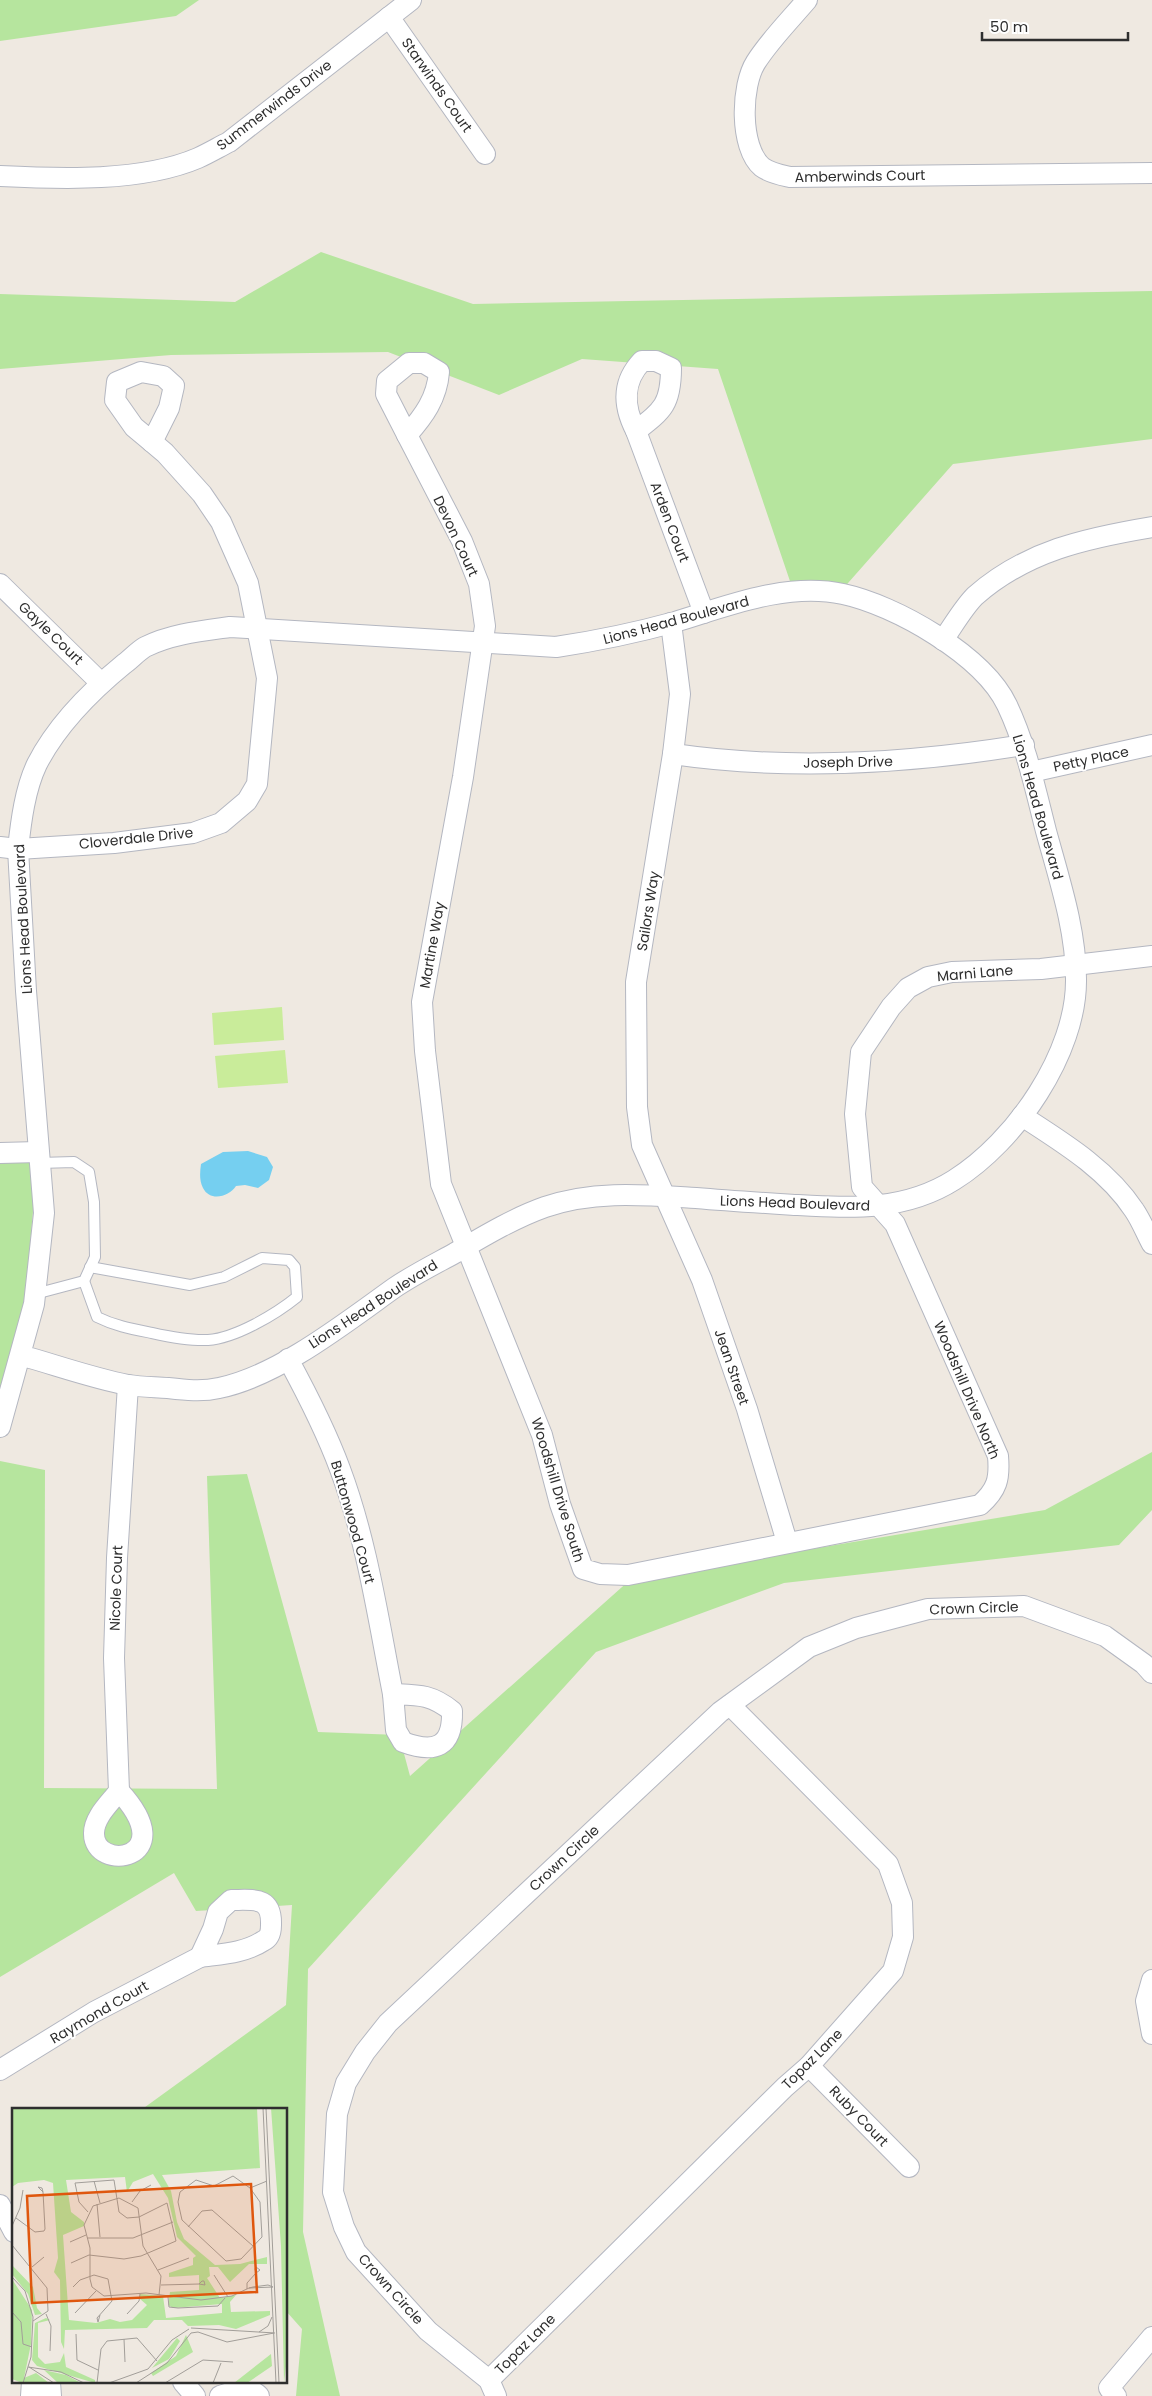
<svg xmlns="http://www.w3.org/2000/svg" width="1152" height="2396" font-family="Poppins,sans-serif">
<rect width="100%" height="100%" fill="#efe9e1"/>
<g fill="#b6e59e">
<path d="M0,0h199l-23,16 -176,25z"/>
<path d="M321,252l152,52 679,-13v148l-199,25 -112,127 -48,-1 -75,-221 -136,-10 -83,36 -111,-43 -217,3 -171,14v-75l235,8z"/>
<path d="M0,1151l38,4 -17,192 -21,50z"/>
<path d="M1152,1452v58l-33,35 -335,38 -188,69 -288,317 -5,263 37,164h-44l6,-67 -16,-18v-201h-145l145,-105 6,-100 -96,6 -22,-38 -174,104v-516l45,9 -1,318 173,1 -10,-313 40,-2 71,258 81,3 11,41 221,-197 414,-69z"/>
</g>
<g fill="#c9ec9a">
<path d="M282,1007l2,33 -70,5 -2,-32z"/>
<path d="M285,1050l3,33 -70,5 -3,-32z"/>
</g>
<path fill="#75cff0" d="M248,1151l19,6 6,10 -4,13 -11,8 -13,-3 -9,1c-7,11 -26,16 -33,2 -4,-8 -3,-16 -2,-24l22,-12z"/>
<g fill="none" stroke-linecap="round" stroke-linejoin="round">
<defs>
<g id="service">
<path d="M84,1281l13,36c18,9 35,12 55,16 18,4 37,8 56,7 28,-2 68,-26 89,-43l-2,-30 -6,-7 -27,-2 -38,19 -34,8 -100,-18"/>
<path d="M35,1294l49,-13 11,-24 -1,-55 -5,-30 -15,-10 -35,1"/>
</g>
<g id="minor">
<path d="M807,0c-17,20 -37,40 -51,62 -15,23 -17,85 6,105 8,6 19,8 28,10l362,-4"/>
<path d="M389,17l96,137"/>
<path d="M0,176c61,3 142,6 198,-18 11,-5 21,-11 31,-16l182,-142"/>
<path d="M642,361h14l15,7c0,36 -8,42 -35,63 -13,-25 -14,-49 6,-70z"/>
<path d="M409,363h15l15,9c-2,26 -15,44 -32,63l-21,-41 1,-13z"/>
<path d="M141,372l22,4 11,10 -5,22 -17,34 -18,-15 -19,-27 2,-18z"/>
<path d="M636,431l68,182"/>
<path d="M407,435l55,106 17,43 6,42 -22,151 -41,225 3,49 16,133 101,251 18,69 23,65 17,5 28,1 352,-70c17,-15 20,-26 18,-49l-103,-232 -33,-37 -7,-73 6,-62 30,-45 17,-19 20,-11 24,-5 89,-3 111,-13"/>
<path d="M0,584l101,99"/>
<path d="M671,623l9,71 -7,60 -37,228 1,125 5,38 60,135 45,129 40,133"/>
<path d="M943,640c10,-14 20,-32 32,-44 51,-45 111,-58 177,-69"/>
<path d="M673,754c117,17 234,10 351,-9"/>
<path d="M1031,772l121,-27"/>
<path d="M0,847l18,2 96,-6 79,-10 28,-10 26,-22 10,-17 10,-106 -19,-95 -27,-61 -19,-28 -37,-41 -13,-11"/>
<path d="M1022,1116c40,26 85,53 112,94 7,10 12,23 18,34"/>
<path d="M0,1153l38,-1"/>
<path d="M288,1359c19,35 38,72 52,110 27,72 38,149 53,225"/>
<path d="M0,1427l34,-123 10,-91 -18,-222 -8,-142c3,-28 7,-60 19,-85 20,-39 54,-73 87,-100 7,-5 14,-13 21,-17 26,-13 56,-16 85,-20l326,20c40,-6 79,-14 119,-25 53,-16 111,-40 168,-28 52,11 140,61 164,111 19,40 28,83 39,126 13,48 30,98 30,148 1,74 -61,163 -122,201 -49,31 -101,28 -157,25 -33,-2 -67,-4 -101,-7 -50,-3 -102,-8 -151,9 -31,11 -61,29 -90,46 -20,11 -42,22 -61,35 -49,35 -116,88 -175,100 -17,4 -34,2 -51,0 -13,-1 -27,-1 -40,-3 -36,-7 -72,-20 -108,-30"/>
<path d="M393,1694c25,1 38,0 59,17 1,36 -17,43 -49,31l-7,-12z"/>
<path d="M119,1791l-5,-133 3,-100 11,-173"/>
<path d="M119,1791c65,70 -26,82 -25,42 0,-16 16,-30 25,-42z"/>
<path d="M231,1900c23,0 41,-4 40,25 0,7 -1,13 -8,16 -18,12 -42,13 -63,16l13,-28 5,-17z"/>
<path d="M1152,1980l-6,21 6,33"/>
<path d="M809,2066l100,101"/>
<path d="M0,2070l94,-58 106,-55"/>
<path d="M0,2205l14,27"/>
<path d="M489,2380l296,-293 24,-21 84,-95 10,-34 -1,-34 -14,-39 -158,-159"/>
<path d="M50,2382l1,14"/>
<path d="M183,2382l12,14"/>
<path d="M31,2396l1,-14"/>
<path d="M220,2396c12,-4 29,-11 39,0"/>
<path d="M496,2396l-7,-16 -61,-49 -72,-79 -12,-25 -11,-35 4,-78 9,-31 19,-31 23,-29 332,-311 89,-65 47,-19 72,-19 96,-3 81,30 39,28 8,9"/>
<path d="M1116,2396l-7,-8 43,-51"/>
</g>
</defs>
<use href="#service" stroke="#b4b7c1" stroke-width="12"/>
<use href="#minor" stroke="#b4b7c1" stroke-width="22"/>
<use href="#service" stroke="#fff" stroke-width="10"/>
<use href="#minor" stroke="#fff" stroke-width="20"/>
</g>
<g text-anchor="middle" stroke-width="4" stroke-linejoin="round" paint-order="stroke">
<g font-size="14" fill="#2e2e2e" stroke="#fff">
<text transform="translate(437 85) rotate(55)" y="5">Starwinds Court</text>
<text transform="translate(274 105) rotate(-37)" y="5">Summerwinds Drive</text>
<text transform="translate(860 176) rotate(-1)" y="5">Amberwinds Court</text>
<text transform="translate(670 522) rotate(69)" y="5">Arden Court</text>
<text transform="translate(456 536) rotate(65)" y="5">Devon Court</text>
<text transform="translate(676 620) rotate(-15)" y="5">Lions Head Boulevard</text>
<text transform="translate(51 633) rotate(44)" y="5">Gayle Court</text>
<text transform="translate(1091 759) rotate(-12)" y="5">Petty Place</text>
<text transform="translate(848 762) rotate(-1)" y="5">Joseph Drive</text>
<text transform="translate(1038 807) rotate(74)" y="5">Lions Head Boulevard</text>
<text transform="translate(136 838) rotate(-6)" y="5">Cloverdale Drive</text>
<text transform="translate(648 911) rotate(-81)" y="5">Sailors Way</text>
<text transform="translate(23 919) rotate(-93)" y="5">Lions Head Boulevard</text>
<text transform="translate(432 945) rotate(-80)" y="5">Martine Way</text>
<text transform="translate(975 973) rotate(-5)" y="5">Marni Lane</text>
<text transform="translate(795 1203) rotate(2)" y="5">Lions Head Boulevard</text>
<text transform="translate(373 1304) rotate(-33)" y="5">Lions Head Boulevard</text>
<text transform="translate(732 1367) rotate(71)" y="5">Jean Street</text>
<text transform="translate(967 1390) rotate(67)" y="5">Woodshill Drive North</text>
<text transform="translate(558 1490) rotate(73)" y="5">Woodshill Drive South</text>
<text transform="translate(353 1522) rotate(74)" y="5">Buttonwood Court</text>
<text transform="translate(116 1588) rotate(-88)" y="5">Nicole Court</text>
<text transform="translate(974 1608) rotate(-2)" y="5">Crown Circle</text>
<text transform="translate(564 1858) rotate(-43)" y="5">Crown Circle</text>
<text transform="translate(99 2012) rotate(-30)" y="5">Raymond Court</text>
<text transform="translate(812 2059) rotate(-45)" y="5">Topaz Lane</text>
<text transform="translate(859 2116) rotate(46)" y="5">Ruby Court</text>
<text transform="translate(391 2289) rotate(48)" y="5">Crown Circle</text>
<text transform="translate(525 2344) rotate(-45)" y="5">Topaz Lane</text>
</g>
</g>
<g transform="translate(12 2108)">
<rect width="275" height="275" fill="#efe9e1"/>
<path d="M0,0h245l3,60 -98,7 9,16 6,31 7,17 31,26 25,-1 27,-7v7h-18l-19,18 -12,-15h-9l1,9 -3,2 13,20 16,-3 -6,7 1,10 39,-1v4l-34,14 -17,-4 -31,1 -6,-6h-28l-7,8 -82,2 -1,19 -3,-7 -1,-62 -6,-8 4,-14 -5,-75 -9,-3 -26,3 -6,4zM141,66l15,24 9,39 19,19 -3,2v7l-24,8v4l30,-2v15l-29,2 -2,13 5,3 49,-4v9l-56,5 -3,-22 -23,-2v5l7,6 -15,15 -12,2 -10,-3 -14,4 -27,-3 -6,-85 21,-9v-4l-13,-10 -5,-32 59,-3 2,15 6,-10zM259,0h16v250l-3,25 -3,-137zM0,157l21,22 4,21 5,6 -7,1 -7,-21 -16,-20zM0,171l20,31 -1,34 -7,34 12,-5 13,10h-27l-10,-4zM34,210l4,2 -12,3v34l7,7 15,-2 4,-9 2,14 29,13v3l-58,-17 -5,-6 3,-37zM174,227l7,17 -40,24 -2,-3 25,-17zM165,230l3,3 -11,18 -17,9zM259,246l1,12 -25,17h-13zM32,262l22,5 15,8h-23z" fill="#b6e59e" fill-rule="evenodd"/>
<path fill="none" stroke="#a29e99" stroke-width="1" d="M251,0l13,275M254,0l13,275M82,73l6,22M238,80l10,14 2,35 -21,22 -15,2 -44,-41 -4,-18 2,-10 16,-12 18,6 19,-10 17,12 17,-7M120,94l8,-11 11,-6M85,96l3,33M4,110l19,14 9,-1 1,-2 -2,-37 -1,-4 -4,-1 5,5M0,118l8,-18 3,-18M176,119l14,-16 10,-1 41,36M75,130h46l40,-16M58,134l16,-7M0,137l35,43 1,23 -15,10M59,155l18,-8 35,4 17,-3 35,-15 -9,-38 -28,14 -12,1 -8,-6 -5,-32 -39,3 4,19 9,10M20,159l12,-10M244,159l4,3 -4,3 -1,-4zM146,162l31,-12M202,167l14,22M0,169l13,14 8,26 -2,40 -8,26M192,173l1,4 -6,-1 3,-3zM149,177l38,-1M256,177l5,2 -24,1 4,-1zM61,179l7,-7 14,-5 14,4 4,22 -15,17 1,4 2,-7M235,181v-6l9,-10M147,187l2,-19 -18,-30 -5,-38 -19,-10 -26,8 -9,19 6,23v31l2,8 12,9 42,-3 55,7 31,-4 17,-8M156,189l1,10 9,1 40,-2 7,-8M0,204l9,10 2,22 9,3M63,205l21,-22M34,206l5,12 -1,25M115,206l12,-13 1,-7M179,220l84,5M247,224l9,-6 4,-9M64,226l1,26 21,10M112,231l1,23M16,259l33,5 23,11M17,259l25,16M85,275l4,-34 6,-8 30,-3 20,23M97,275l39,-14 24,-29 17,-11M124,275l31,-20 24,-30 7,-1 29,10 47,-9M153,275l38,-23 30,2M201,275l8,-20"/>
<path fill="#df570e" fill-opacity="0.15" stroke="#df570e" stroke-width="2.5" d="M239,76l6,108 -225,11 -5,-107z"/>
<rect width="275" height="275" fill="none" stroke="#2e2e2e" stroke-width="2.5"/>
</g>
<path d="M982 32v8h146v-8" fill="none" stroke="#2e2e2e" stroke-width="2.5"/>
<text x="990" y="32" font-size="15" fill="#2e2e2e" stroke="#ffffff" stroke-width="4" paint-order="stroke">50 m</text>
</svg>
